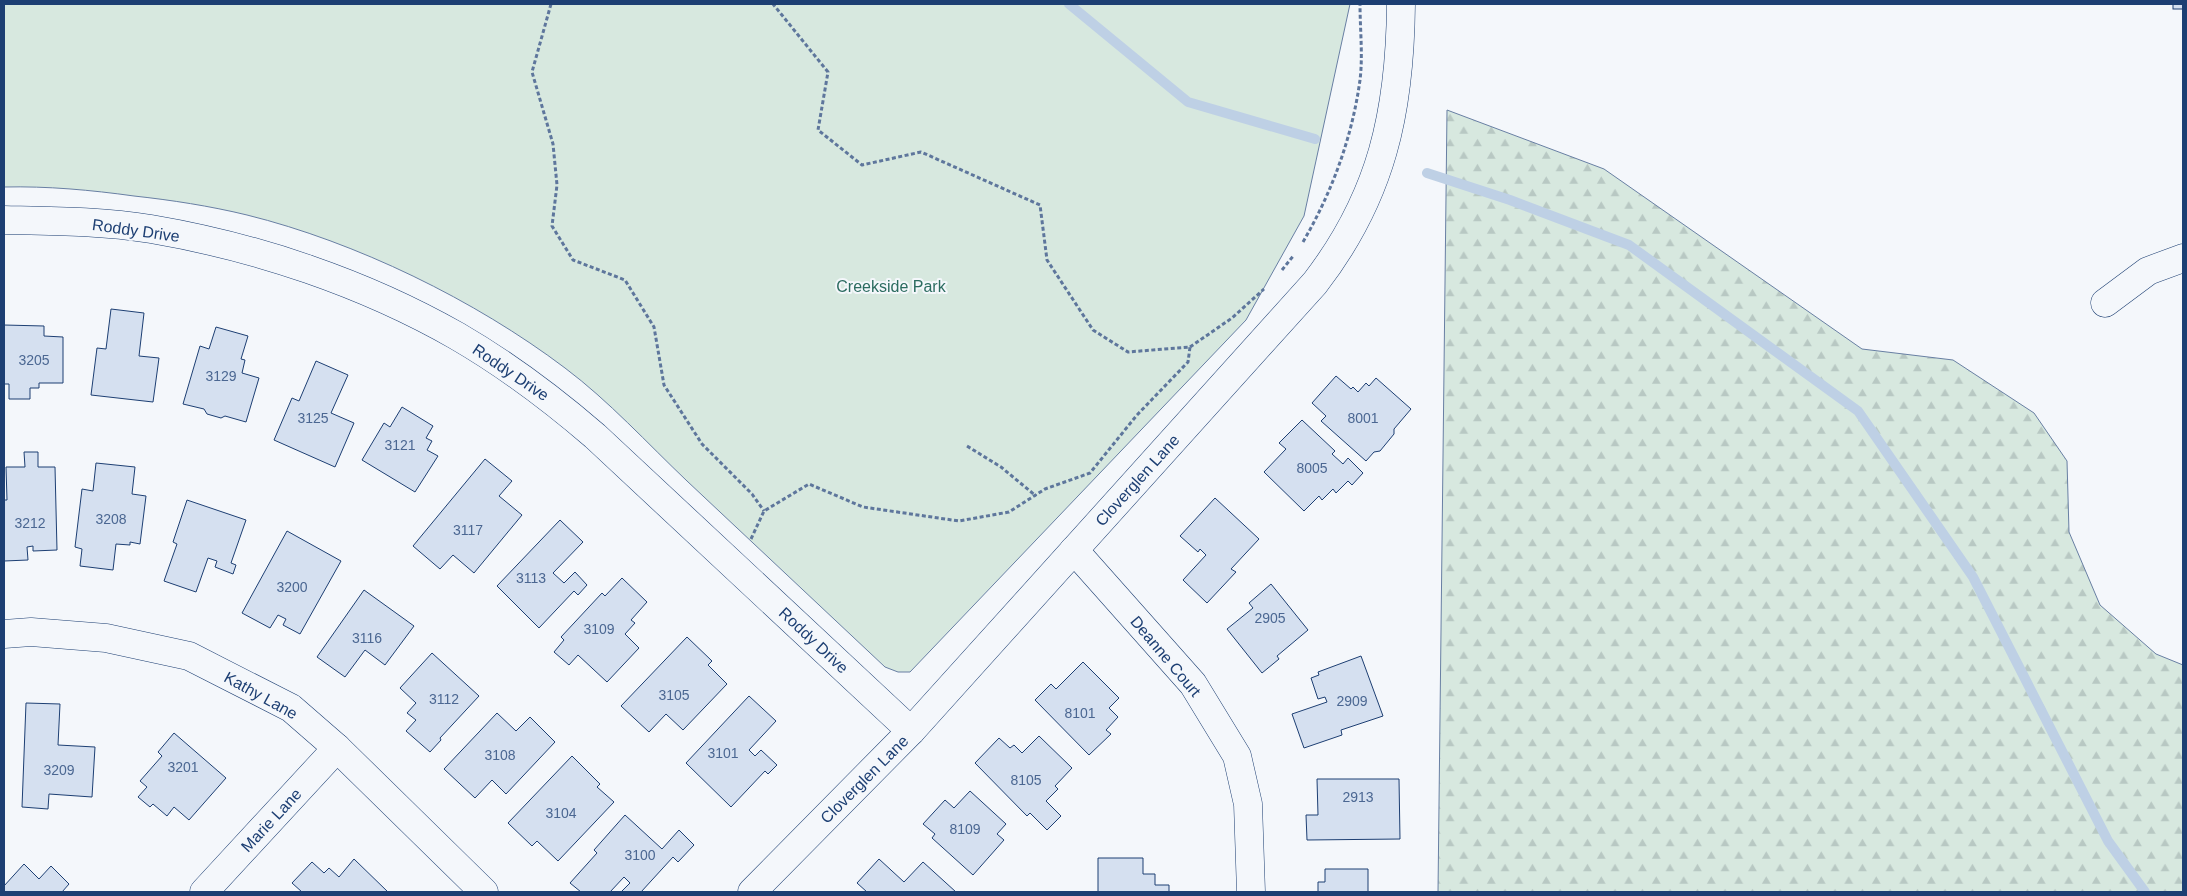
<svg xmlns="http://www.w3.org/2000/svg" width="2187" height="896" font-family="Helvetica,sans-serif">
<defs>
<pattern id="forest-firs" width="22" height="20" patternUnits="userSpaceOnUse" patternTransform="scale(1.25)"><rect width="22" height="20" fill="#d7e8df"/><path d="M5 1l3.5 6h-7zM16 11l3.5 6h-7z" fill="#b8c8c3"/></pattern>
</defs>
<rect width="100%" height="100%" fill="#f4f7fb"/>
<path fill="url(#forest-firs)" stroke="#687fa3" d="M1447,110l157,59 258,180 91,11 81,53 33,48 2,71 31,73 56,49 27,11v227h-745z"/>
<path fill="#d7e8df" stroke="#687fa3" d="M4,4h1346l-46,212 -58,104 -336,352h-12l-13,-5c-66,-62 -132,-124 -198,-186 -40,-38 -78,-80 -122,-113 -90,-68 -209,-126 -318,-153 -37,-9 -76,-15 -113,-19 -43,-6 -87,-10 -130,-9z"/>
<g fill="none" stroke-linecap="round" stroke-linejoin="round">
<g stroke="#bed0e5" stroke-width="10">
<path d="M1069,4l119,98 127,37"/>
<path d="M1427,173l83,27 119,45 229,166 115,166 135,264 37,51"/>
</g>
</g>
<g fill="#d5e0f0" stroke="#1d3f73">
<rect x="2173" y="4" width="10" height="5"/>
<path d="M111,309l33,4 -5,43 20,2 -6,44 -62,-7 6,-47 9,1z"/>
<path d="M4,325l40,1v10l19,1v46h-24v5h-9v11h-21v-15h-5z"/>
<path d="M216,327l32,9 -7,23 4,1 -3,13 17,5 -13,44 -21,-6 -4,2 -14,-4 -3,-5 -21,-5 17,-58 9,3z"/>
<path d="M316,361l32,14 -17,38 23,10 -19,44 -61,-27 18,-42 7,3z"/>
<path d="M1336,376l15,13 2,-2 5,5 8,-9 3,3 7,-8 35,31 -17,20v5l-14,17 -6,1 -8,9 -45,-40 5,-5 -14,-13z"/>
<path d="M402,407l31,19 -7,12 6,3 -5,9 11,6 -23,36 -53,-32 22,-37 6,4z"/>
<path d="M1302,420l33,31 -3,3 11,10 5,-6 15,15 -11,12 -4,-4 -12,12 -3,-4 -11,11 -3,-4 -15,15 -40,-39 22,-23 -7,-6z"/>
<path d="M24,452h14v15h17l2,83 -24,1v-5l-6,1 1,13 -24,1v-61h3l-1,-33h19z"/>
<path d="M485,459l27,22 -13,15 23,19 -48,58 -21,-18 -13,14 -27,-23z"/>
<path d="M96,463l39,4 -3,27 14,2 -6,48 -10,-2v3l-14,-1 -3,26 -33,-4 2,-17 -7,-2 7,-58 11,2z"/>
<path d="M1215,498l44,41 -28,30 5,3 -29,31 -24,-23 23,-25 -6,-6 -2,3 -18,-16z"/>
<path d="M187,500l59,20 -15,43 5,2 -3,9 -18,-7 2,-6 -9,-3 -12,34 -32,-11 13,-37 -4,-2z"/>
<path d="M560,520l23,22 -30,31 11,10 11,-11 12,13 -9,10 -4,-4 -35,37 -42,-42z"/>
<path d="M287,531l54,30 -41,73 -17,-9 3,-6 -8,-4 -8,13 -28,-15z"/>
<path d="M622,578l25,24 -16,18 4,3 -10,11 14,14 -32,34 -29,-27 -9,10 -15,-13 10,-12 -3,-3 41,-44 3,3z"/>
<path d="M1271,584l37,46 -31,26 2,3 -17,14 -35,-44 26,-21 -4,-5z"/>
<path d="M364,590l50,36 -29,39 -20,-15 -20,27 -28,-20z"/>
<path d="M687,637l25,24 -4,4 19,19 -44,46 -17,-16 -17,18 -28,-26z"/>
<path d="M432,653l47,43 -39,42 1,2 -11,12 -24,-21 10,-11 -9,-7 9,-10 -16,-15z"/>
<path d="M1361,656l22,60 -42,14 1,5 -38,13 -12,-34 35,-12 -2,-5 -7,2 -7,-21 8,-3 -1,-3z"/>
<path d="M1083,662l36,36 -10,10 9,9 -12,13 5,4 -22,21 -54,-55 16,-16 5,5z"/>
<path d="M749,696l27,25 -27,29 6,6 6,-6 16,15 -9,9 -3,-3 -34,36 -45,-44z"/>
<path d="M26,703l34,1 -2,41 37,2 -3,50 -43,-3 -1,15 -26,-2z"/>
<path d="M497,713l19,18 14,-14 25,25 -49,52 -14,-14 -17,18 -31,-29z"/>
<path d="M174,733l52,45 -37,42 -15,-13 -7,9 -14,-12 -3,3 -12,-10 9,-10 -7,-6 22,-25 -4,-4z"/>
<path d="M1039,736l33,32 -17,18 3,3 -12,12 15,15 -14,14 -17,-17 -3,3 -52,-53 24,-25 11,10 4,-3 8,8z"/>
<path d="M572,756l28,28 -3,3 17,15 -56,59 -21,-20 -5,5 -24,-23z"/>
<path d="M1317,779h82l1,60 -93,1 -1,-25h12z"/>
<path d="M970,791l36,33 -9,10 7,6 -31,35 -41,-37 3,-4 -12,-10 22,-24 9,8z"/>
<path d="M625,815l37,34 17,-19 15,15 -16,17 -5,-5 -32,35h-18l-1,-1 8,-8 -6,-6 -14,15h-29l-11,-9 27,-30 -3,-3z"/>
<path d="M1098,858h45v16h12v11h14v7h-71z"/>
<path d="M354,859l34,33h-86l-10,-9 20,-21 12,11 5,-5 10,9z"/>
<path d="M879,859l25,23 19,-20 33,30h-89l-10,-9z"/>
<path d="M24,864l15,15 12,-13 18,18 -7,8h-58v-6z"/>
<path d="M1325,869h43v23h-50v-10h7z"/>
</g>
<g fill="none" stroke-linecap="round" stroke-linejoin="round">
<defs>
<g id="street">
<path d="M4,220c49,1 98,1 147,9 106,18 213,54 306,107 50,29 95,63 138,100l316,295"/>
<path d="M2105,303l43,-32 35,-13"/>
<path d="M1074,550l119,134 44,72 11,48 3,88"/>
<path d="M4,634l27,-2 75,6 83,18 102,52 46,40 147,144"/>
<path d="M204,892l133,-144"/>
</g>
<path id="secondary" d="M752,892l159,-161 404,-448c67,-87 85,-171 86,-279"/>
</defs>
<use href="#street" stroke="#1d3f73" stroke-width="29"/>
<use href="#secondary" stroke="#1d3f73" stroke-width="29"/>
<g stroke="#5e769c" stroke-width="3" stroke-dasharray="4 2.5" stroke-linecap="butt">
<path d="M551,4l-19,68 21,72 4,41 -5,41 21,34 52,20 29,47 10,58 38,59 50,50 12,17"/>
<path d="M1303,242c29,-50 49,-104 57,-162 3,-24 0,-51 0,-76"/>
<path d="M1282,270l12,-15"/>
<path d="M1190,347l42,-29 32,-29"/>
<path d="M967,446l34,21 35,29"/>
<path d="M751,539l13,-28 45,-27 54,23 96,14 50,-9 36,-23 45,-16 47,-58 51,-53 2,-15 -62,5 -35,-22 -46,-70 -7,-55 -119,-53 -59,13 -44,-35 10,-58 -55,-68"/>
</g>
<use href="#street" stroke="#f4f7fb" stroke-width="28"/>
<use href="#secondary" stroke="#f4f7fb" stroke-width="28"/>
</g>
<g text-anchor="middle" stroke-width="4" stroke-linejoin="round" paint-order="stroke">
<g font-size="14" fill="#4b6792">
<text x="34" y="365">3205</text>
<text x="221" y="381">3129</text>
<text x="313" y="423">3125</text>
<text x="1363" y="423">8001</text>
<text x="400" y="450">3121</text>
<text x="1312" y="473">8005</text>
<text x="111" y="524">3208</text>
<text x="30" y="528">3212</text>
<text x="468" y="535">3117</text>
<text x="531" y="583">3113</text>
<text x="292" y="592">3200</text>
<text x="1270" y="623">2905</text>
<text x="599" y="634">3109</text>
<text x="367" y="643">3116</text>
<text x="674" y="700">3105</text>
<text x="444" y="704">3112</text>
<text x="1352" y="706">2909</text>
<text x="1080" y="718">8101</text>
<text x="723" y="758">3101</text>
<text x="500" y="760">3108</text>
<text x="183" y="772">3201</text>
<text x="59" y="775">3209</text>
<text x="1026" y="785">8105</text>
<text x="1358" y="802">2913</text>
<text x="561" y="818">3104</text>
<text x="965" y="834">8109</text>
<text x="640" y="860">3100</text>
</g>
<g font-size="16" fill="#1d3f73" stroke="#f4f7fb">
<text transform="translate(136 230) rotate(8)" y="6">Roddy Drive</text>
<text transform="translate(511 372) rotate(34)" y="6">Roddy Drive</text>
<text transform="translate(1137 480) rotate(-48)" y="6">Cloverglen Lane</text>
<text transform="translate(814 640) rotate(43)" y="6">Roddy Drive</text>
<text transform="translate(1166 656) rotate(50)" y="6">Deanne Court</text>
<text transform="translate(261 695) rotate(29)" y="6">Kathy Lane</text>
<text transform="translate(864 779) rotate(-45)" y="6">Cloverglen Lane</text>
<text transform="translate(271 820) rotate(-47)" y="6">Marie Lane</text>
</g>
<g font-size="16" fill="#2c6c60" stroke="#f4f7fb">
<text x="891" y="292">Creekside Park</text>
</g>
</g>
<rect width="2187" height="896" fill="none" stroke="#1d3f73" stroke-width="10"/>
</svg>
